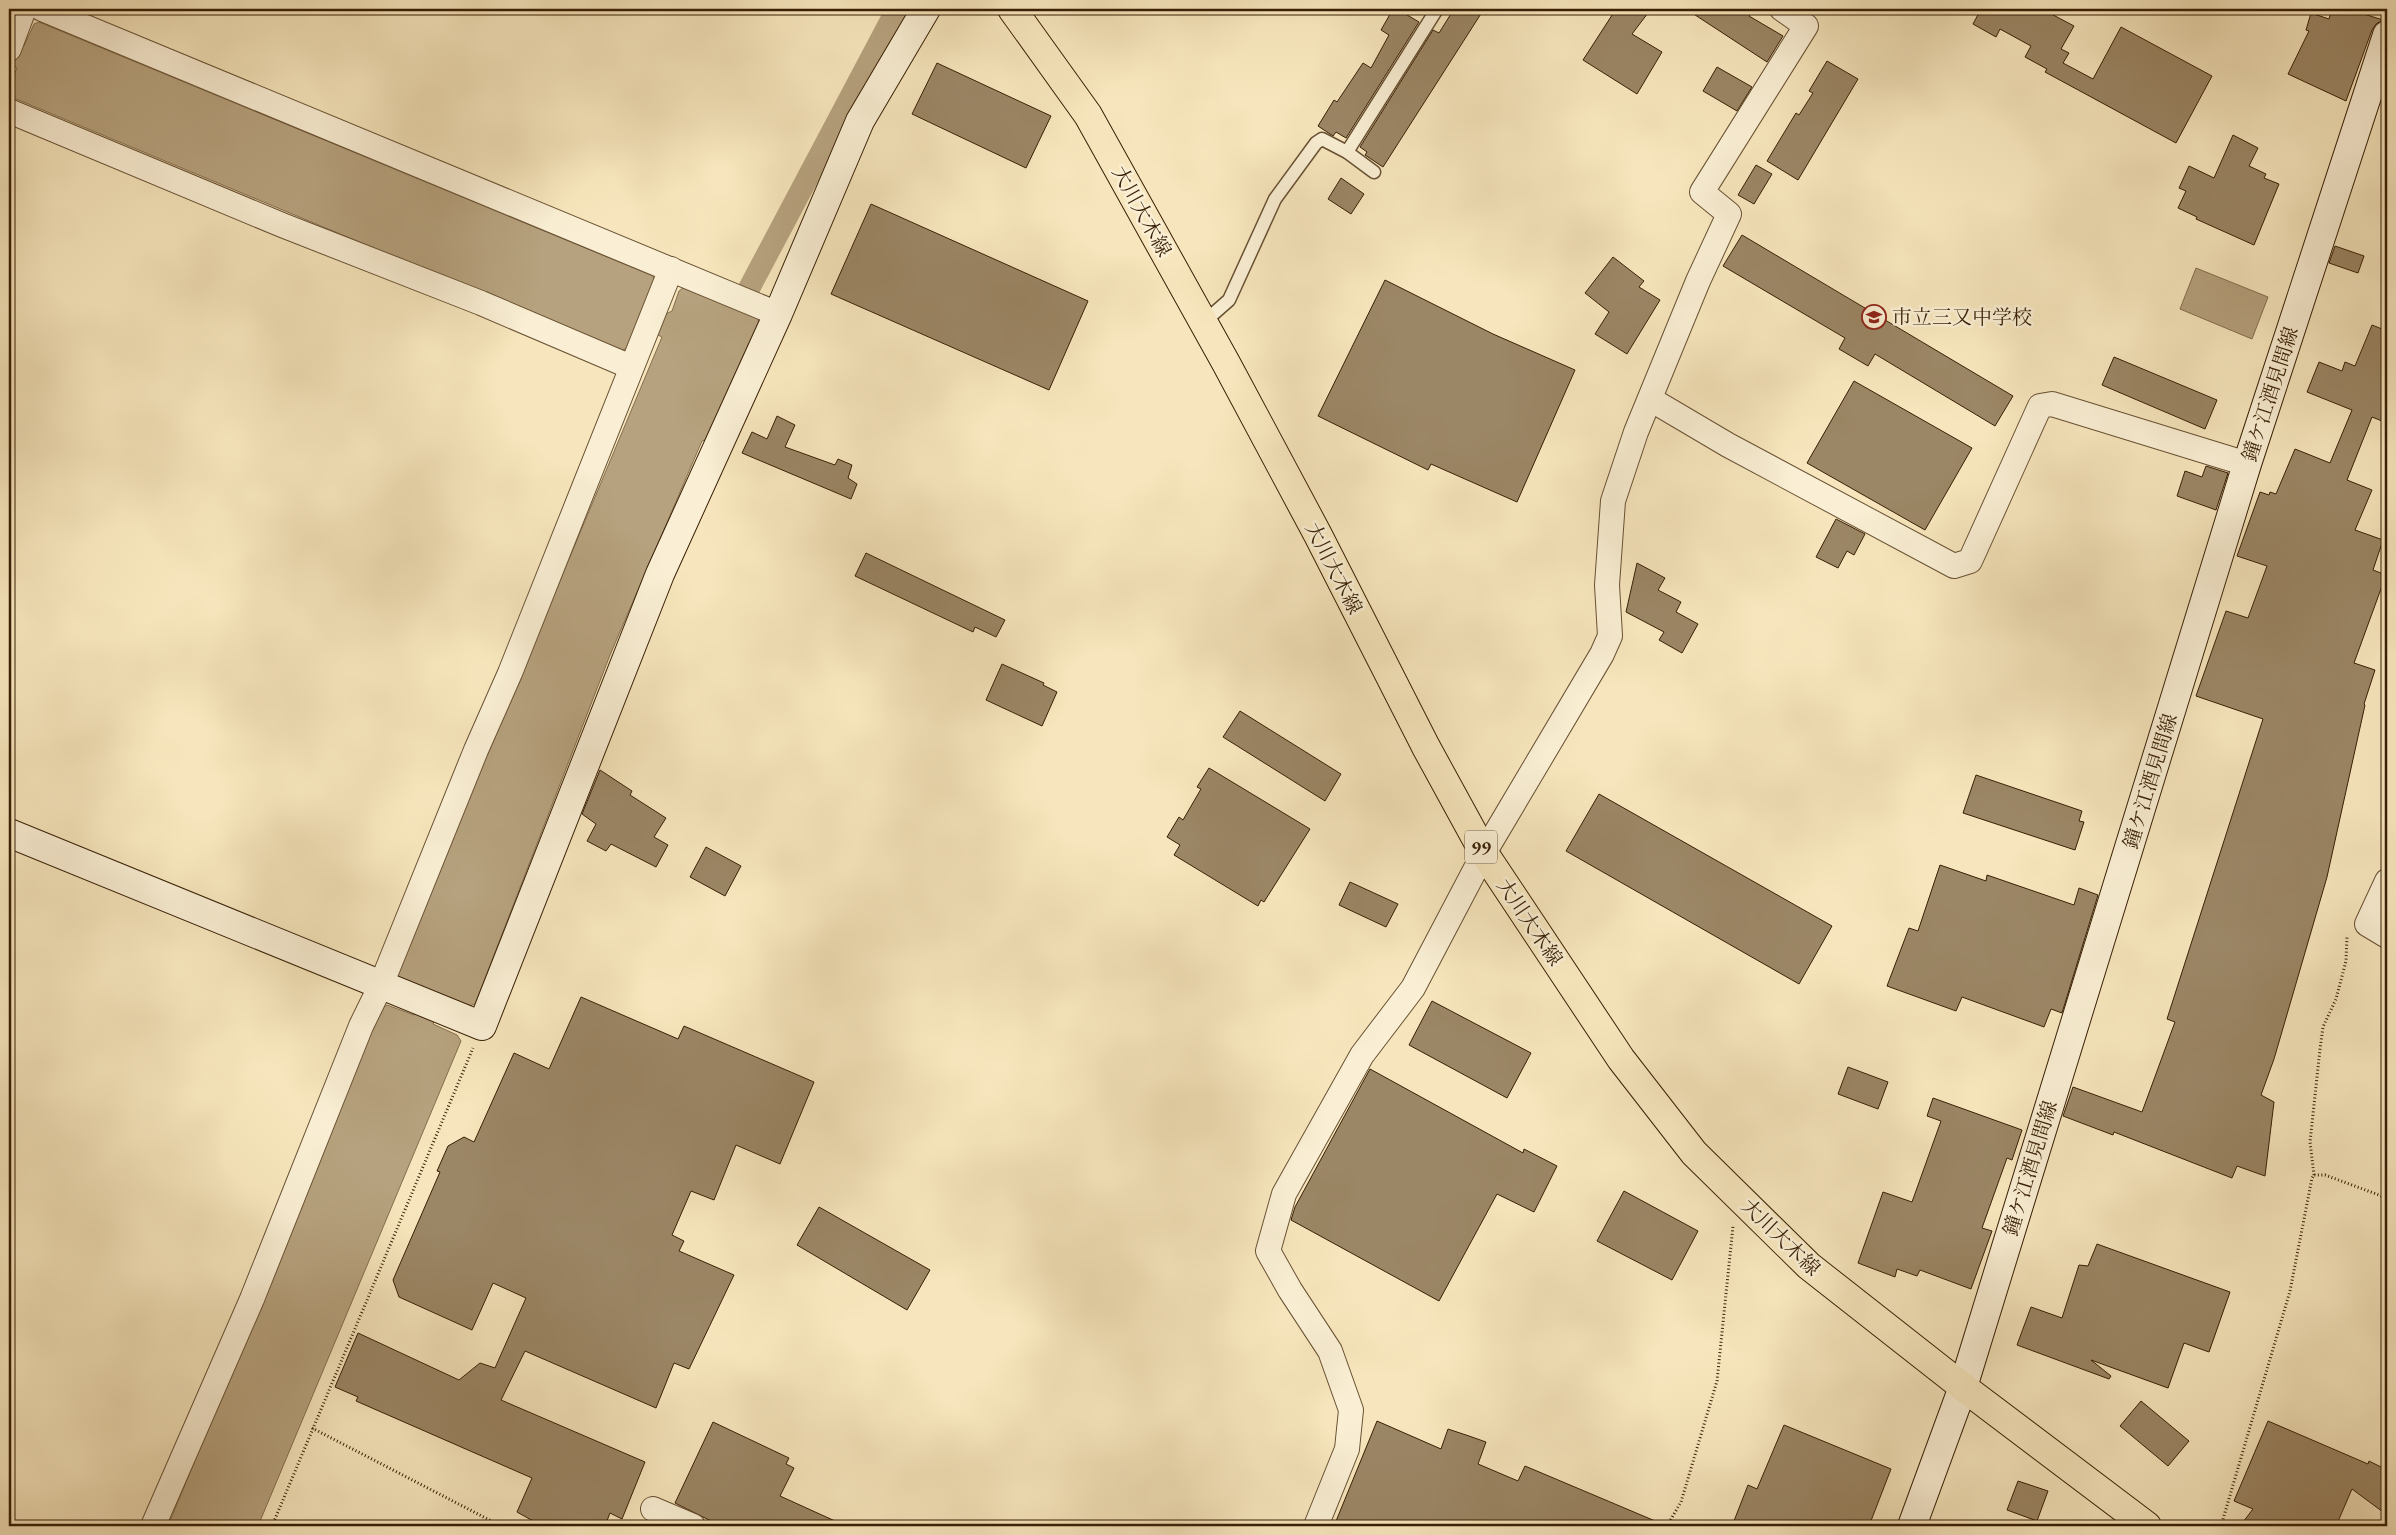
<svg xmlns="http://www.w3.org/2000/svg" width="2396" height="1535" font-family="'EB Garamond','Noto Serif JP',serif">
<rect width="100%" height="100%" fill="#f7e6bd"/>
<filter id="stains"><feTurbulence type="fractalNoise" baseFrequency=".004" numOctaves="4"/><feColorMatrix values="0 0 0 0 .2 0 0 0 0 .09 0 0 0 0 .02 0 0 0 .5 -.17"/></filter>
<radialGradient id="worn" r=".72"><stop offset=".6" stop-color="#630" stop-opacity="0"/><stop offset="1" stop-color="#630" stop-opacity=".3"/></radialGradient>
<g fill="#b6a27e" stroke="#846e4e">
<path d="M39,22l614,254 2,6 -10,23 21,9 6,-3 7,-20 5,-4 73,29 3,11 -52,112 -6,2 -92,214 -135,349 -6,2 -24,-9 -12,27 24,11 4,6 -203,485h-90l212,-517 7,-4 27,10 11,-27 -28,-11 -1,-5 266,-635 -24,-12 -11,23 -6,3 -612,-255v-9l8,-19 -8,-4v-24l15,6 10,-22z"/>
<path d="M2196,268l72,29 -16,42 -72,-30z"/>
</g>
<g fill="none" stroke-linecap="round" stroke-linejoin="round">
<path stroke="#b6a27e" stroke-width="22" d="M735,315l162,-306"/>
</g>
<g fill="#9b8665" stroke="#381f05">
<path d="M1393,9h4l22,13 -73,116 -10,-6 -3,4 -15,-10 16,-26 3,2 26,-39 8,5 18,-33 -8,-5z"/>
<path d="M1454,9h30l-101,158 -18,-12 2,-3 -7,-5 73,-117 6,3z"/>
<path d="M1616,9h35l-19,25 30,18 -25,42 -54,-34z"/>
<path d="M1686,9h55l9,6 -1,1 34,20 -16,26z"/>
<path d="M1981,9h61l32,17 -13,23 8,4 -6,10 30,16 28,-52 91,49 -36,67 -131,-71 2,-3 -22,-12 6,-11 -31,-17 -4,8 -23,-13z"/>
<path d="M2332,9h16l35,11 -7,4 -4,6 -26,71 -58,-27 21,-43 -3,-1 5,-17 18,6z"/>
<path d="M1827,61l31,18 -60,101 -31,-19 29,-48 3,2 14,-22 -4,-2z"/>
<path d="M937,63l114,53 -25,52 -114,-54z"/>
<path d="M1717,67l35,20 -15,24 -34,-20z"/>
<path d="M2233,135l25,13 -9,18 17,8 -2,4 15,6 -25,61 -58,-26 1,-2 -19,-9 8,-17 -7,-3 10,-22 25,12z"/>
<path d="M1756,165l16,9 -18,30 -16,-9z"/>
<path d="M1341,178l23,16 -13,20 -23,-15z"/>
<path d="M871,204l217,97 -39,89 -218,-96z"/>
<path d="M1742,235l271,161 -18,30 -120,-72 -7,12 -29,-17 6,-11 -122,-72z"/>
<path d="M2335,246l29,10 -6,17 -29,-10z"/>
<path d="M1613,257l31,24 -5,6 21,13 -33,54 -32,-20 14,-22 -24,-19z"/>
<path d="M1385,280l108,54 82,36 -58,132 -86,-38 -3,6 -110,-54z"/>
<path d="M2372,325l15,6v92l-15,-6 -25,63 25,10 -17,40 28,10 -10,30 13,5 -32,88 21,7 -11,34 1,1 -38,172 -53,182 -13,36 13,7 -9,74 -28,-10 -5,12 -118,-46 -1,3 -50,-19 10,-29 69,25 33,-90 -8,-3 96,-300 -67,-23 30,-85 22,7 19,-52 -30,-10 23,-64 9,3 1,-3 6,2 19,-45 35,14 22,-53 -45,-18 12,-30 23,9 3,-9 10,4z"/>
<path d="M2114,357l103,43 -12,29 -103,-44z"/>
<path d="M1854,381l118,67 -47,82 -118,-67z"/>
<path d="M777,416l18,9 -10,22 50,18 3,-6 14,6 -4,13 9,6 -6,15 -109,-46 10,-21 15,7z"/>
<path d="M2206,466l22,7 -12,37 -39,-14 8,-25 17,6z"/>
<path d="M1836,519l29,15 -11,21 -7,-4 -9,17 -22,-11z"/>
<path d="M866,553l139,67 -9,17 -21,-10 -2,5 -118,-56z"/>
<path d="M1637,563l28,15 -7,12 23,12 -5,10 22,12 -16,29 -23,-13 5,-8 -38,-20z"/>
<path d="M1002,664l42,19 -1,2 14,7 -15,34 -56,-26z"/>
<path d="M1240,711l101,63 -16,27 -102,-64z"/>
<path d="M1209,768l101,61 -46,73 -3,-2 -3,6 -84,-51 6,-10 -13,-8 12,-20 4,3 18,-31 -4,-2z"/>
<path d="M600,770l32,21 -2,4 36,23 -12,19 14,8 -12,22 -45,-23 -5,7 -19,-10 9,-17 -14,-10z"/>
<path d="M1976,775l106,36 -3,10 5,1 -9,28 -112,-37z"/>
<path d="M1599,794l233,132 -33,58 -233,-133z"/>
<path d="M706,847l35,19 -16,30 -35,-19z"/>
<path d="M1940,865l46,16 1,-6 87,30 5,-17 19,7 -36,118 -11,-4 -7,18 -82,-30 -6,14 -69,-25 22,-58 9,3z"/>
<path d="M1350,882l48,22 -12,23 -47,-22z"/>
<path d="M581,997l97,42 6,-13 130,56 -34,82 -44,-19 -22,55 -23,-9 -19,44 12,6 -5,10 55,24 -45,94 -15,-6 -18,45 -131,-57 -24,49 144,62 -23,57 -12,-6 -5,13h-63l-25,-14 15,-34 -176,-77 2,-4 -23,-10 23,-54 101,47 21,-17 15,5 31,-70 -33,-15 -21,47 -73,-33 -6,-17 47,-108 -3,-1 11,-25 16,-9 10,5 40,-89 35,16z"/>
<path d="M1432,1001l99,52 -24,45 -98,-53z"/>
<path d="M1848,1067l40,15 -10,27 -40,-15z"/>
<path d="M1370,1069l153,84 1,-4 33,17 -23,46 -37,-18 -58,107 -148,-81 4,-13z"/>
<path d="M1933,1098l89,32 -10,30 -5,-2 -25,70 10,3 -21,58 -51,-19 -3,6 -20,-7 -2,8 -37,-14 25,-71 29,10 29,-81 -14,-5z"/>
<path d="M1624,1191l74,40 -26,49 -75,-39z"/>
<path d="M819,1207l111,63 -23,40 -110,-65z"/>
<path d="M2097,1244l133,48 -21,60 -25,-9 -16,45 -77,-28 20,16 -2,3 -92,-34 14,-38 31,11 17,-53 9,1z"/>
<path d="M2141,1401l48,40 -21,25 -48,-40z"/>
<path d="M1377,1421l64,28 7,-20 21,7 17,6 -8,22 40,17 7,-15 142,60h-333z"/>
<path d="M2268,1421l100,43 1,-3 18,9v45l-35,-26 -16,37h-96l13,-17 -19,-8z"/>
<path d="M713,1422l76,36 -3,6 8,4 -14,28 66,30h-125l-46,-23z"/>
<path d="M1784,1425l107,44 -22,57h-137l16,-41 9,4z"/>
<path d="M2018,1481l30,10 -11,30 -30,-11z"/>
</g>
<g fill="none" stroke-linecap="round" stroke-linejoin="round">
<defs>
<g id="lane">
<path d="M1347,152l90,-143"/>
<path d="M1204,322l25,-22 46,-101 41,-56 6,-4 25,13 27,20"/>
</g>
<g id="street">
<path d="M42,9l736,305"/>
<path d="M9,49l15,-40"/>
<path d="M9,111l273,114 199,78 150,64"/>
<path d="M1650,399l78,46 226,121 16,-5 70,-155 12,-2 195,60"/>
<path d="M2387,881l-20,43 20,12"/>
<path d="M653,1509l40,17"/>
<path d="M153,1526l99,-227 109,-273 20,-41 95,-235 34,-77 161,-404"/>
<path d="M1316,1526l31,-77 4,-39 -21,-59 -40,-61 -22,-39 16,-57 78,-139 51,-67 71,-135 118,-199 8,-18 -3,-51 6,-84 23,-69 62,-151 31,-67 -27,-22 104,-166 -24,-17"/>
</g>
<g id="secondary">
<path d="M9,833l473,193 178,-452 118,-260 82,-193 66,-112"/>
<path d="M1912,1526l51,-139 284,-923 140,-429"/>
</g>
<path id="primary" d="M1012,9l76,106 138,248 92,172 108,212 58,106 137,206 73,94 115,113 154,121 184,139"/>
</defs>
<use href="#lane" stroke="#685133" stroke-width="15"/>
<use href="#street" stroke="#685133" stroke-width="26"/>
<use href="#secondary" stroke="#381f05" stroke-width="30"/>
<use href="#primary" stroke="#381f05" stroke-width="30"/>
<g stroke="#381f05" stroke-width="3" stroke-dasharray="1 2.5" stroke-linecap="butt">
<path d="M2314,1175l-4,-33 10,-93 3,-22 13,-28 10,-38 1,-25"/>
<path d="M312,1428l189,98"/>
<path d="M272,1526l201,-478"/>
<path d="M1667,1526l14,-24 36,-121 16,-155"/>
<path d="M2221,1526l69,-235 22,-113 2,-3h11l62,23"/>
</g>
<use href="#lane" stroke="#faefd4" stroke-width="12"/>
<use href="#street" stroke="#faefd4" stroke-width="24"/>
<use href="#secondary" stroke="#faefd4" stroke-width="28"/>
<use href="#primary" stroke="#f7e6bd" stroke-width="28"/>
</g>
<defs>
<symbol id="school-ring" viewBox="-11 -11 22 22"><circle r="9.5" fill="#faefd4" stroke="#8f2418" stroke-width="1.5"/><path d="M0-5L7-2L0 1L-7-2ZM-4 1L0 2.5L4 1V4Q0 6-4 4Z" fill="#8f2418"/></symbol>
</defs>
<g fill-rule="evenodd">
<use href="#school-ring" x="1860" y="303" width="28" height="28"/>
</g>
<g text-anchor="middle" stroke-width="5" stroke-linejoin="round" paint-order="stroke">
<rect fill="#faefd4" stroke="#725d43" stroke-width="1" x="1465" y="830.5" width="32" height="33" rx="4"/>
<g font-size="19" font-weight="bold" fill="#381f05">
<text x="1481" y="854">99</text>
</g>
<g font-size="20" fill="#381f05" stroke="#faefd4">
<text transform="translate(1142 211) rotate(61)" y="7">大川大木線</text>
<text transform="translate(2270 394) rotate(-72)" y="7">鐘ケ江酒見間線</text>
<text transform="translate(1334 568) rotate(63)" y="7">大川大木線</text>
<text transform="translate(2150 781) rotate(-73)" y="7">鐘ケ江酒見間線</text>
<text transform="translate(1530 922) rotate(56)" y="7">大川大木線</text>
<text transform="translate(2030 1168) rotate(-73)" y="7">鐘ケ江酒見間線</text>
<text transform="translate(1781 1237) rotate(44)" y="7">大川大木線</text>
</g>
<g font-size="20" fill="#381f05" stroke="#faefd4" text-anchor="start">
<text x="1892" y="324">市立三又中学校</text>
</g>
</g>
<rect width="2396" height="1535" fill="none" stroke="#f7e6bd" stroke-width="30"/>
<rect x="10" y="10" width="2376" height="1515" fill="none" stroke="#381f05" stroke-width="2.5"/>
<rect x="15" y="15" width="2366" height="1505" fill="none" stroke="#381f05"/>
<rect width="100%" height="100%" filter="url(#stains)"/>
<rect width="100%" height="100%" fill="url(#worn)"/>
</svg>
